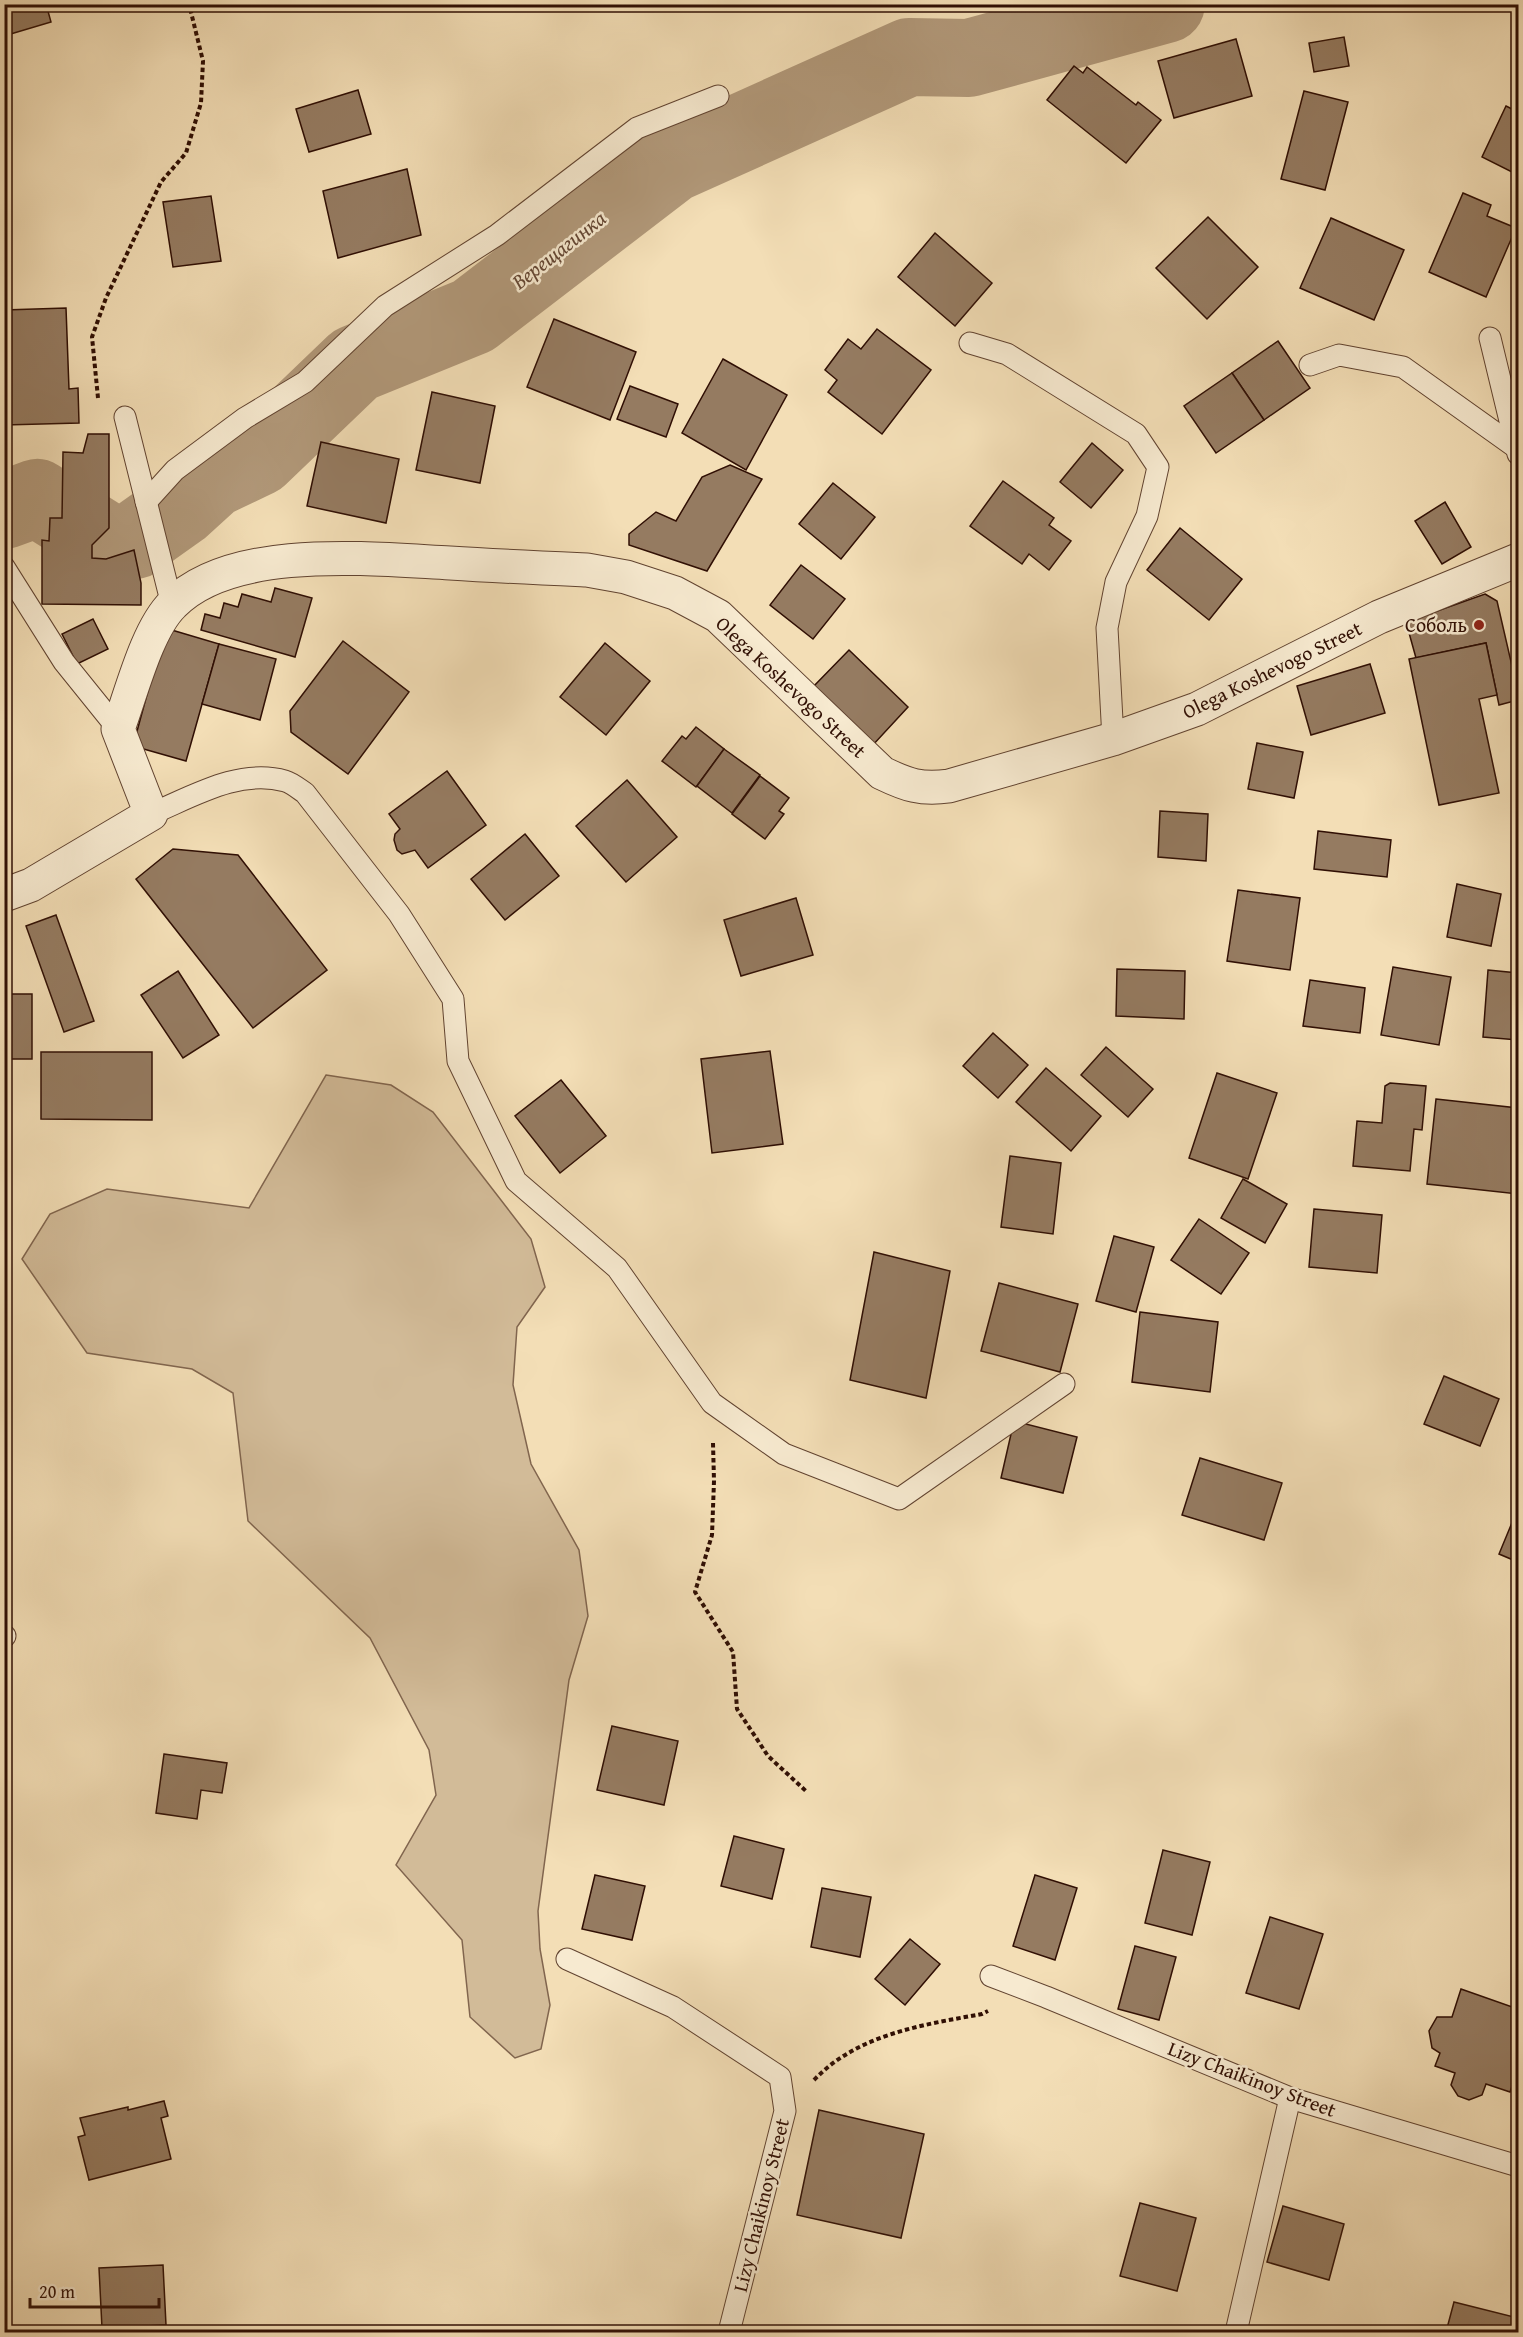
<svg xmlns="http://www.w3.org/2000/svg" width="1523" height="2337" font-family="'Gentium Book Plus',serif">
<rect width="100%" height="100%" fill="#f3deb6"/>
<filter id="stains"><feTurbulence type="fractalNoise" baseFrequency=".00333" numOctaves="4"/><feColorMatrix values="0 0 0 0 .2 0 0 0 0 .09 0 0 0 0 .02 0 0 0 .5 -.17"/></filter>
<radialGradient id="worn" r=".72"><stop offset=".6" stop-color="#630" stop-opacity="0"/><stop offset="1" stop-color="#630" stop-opacity=".3"/></radialGradient>
<path fill="#d2bb98" stroke="#81654e" stroke-width="1.5" d="M326,1075l65,10 42,27 98,127 14,48 -28,40 -4,58 18,79 48,86 9,66 -19,64 -31,231 2,38 10,56 -9,44 -26,9 -45,-41 -8,-77 -66,-75 40,-70 -7,-45 -59,-112 -122,-117 -15,-128 -41,-24 -105,-16 -65,-94 28,-45 57,-25 142,19z"/>
<g fill="none" stroke-linecap="round" stroke-linejoin="round">
<path stroke="#b19879" stroke-width="78" d="M4,510l33,-12 75,47 23,-5 45,-32 32,-29 46,-22 97,-93 118,-48 198,-152 238,-107 60,1 197,-54"/>
</g>
<g fill="#957b61" stroke="#300f04" stroke-width="1.5">
<path d="M4,4h42l5,18 -47,14z"/>
<path d="M208,4h43v6z"/>
<path d="M1344,37l5,29 -35,6 -5,-29z"/>
<path d="M1236,39l16,57 -78,22 -16,-57z"/>
<path d="M1074,66l9,7 4,-6 49,38 2,-3 23,18 -35,43 -79,-63z"/>
<path d="M358,90l13,44 -62,18 -13,-43z"/>
<path d="M1304,91l44,11 -23,88 -44,-11z"/>
<path d="M1506,106l12,6v63l-36,-18z"/>
<path d="M407,169l14,66 -83,23 -15,-67z"/>
<path d="M1463,193l28,12 -4,11 29,12 -30,69 -57,-25z"/>
<path d="M211,196l10,65 -48,6 -10,-65z"/>
<path d="M1208,217l50,50 -51,52 -51,-51z"/>
<path d="M1331,218l73,32 -30,70 -74,-32z"/>
<path d="M935,233l57,50 -37,43 -57,-49z"/>
<path d="M66,308l3,81 9,-1 1,35 -75,2v-115z"/>
<path d="M554,319l82,33 -26,68 -83,-33z"/>
<path d="M877,329l54,41 -49,64 -54,-42 9,-12 -12,-10 23,-31 13,10z"/>
<path d="M1278,341l32,47 -46,32 -32,-47z"/>
<path d="M723,359l64,36 -41,75 -64,-37z"/>
<path d="M1232,373l32,47 -48,33 -32,-47z"/>
<path d="M630,386l48,18 -12,33 -49,-18z"/>
<path d="M432,392l63,14 -15,77 -64,-13z"/>
<path d="M88,434h21v94l-17,17v13l14,1 28,-9 7,33v22l-99,-1v-64l7,1 1,-23h12l1,-66 20,1z"/>
<path d="M321,442l78,17 -13,64 -79,-17z"/>
<path d="M1092,443l31,27 -32,38 -31,-26z"/>
<path d="M730,465l32,14 -55,92 -78,-26v-11l27,-22 20,9 26,-44z"/>
<path d="M1003,481l51,37 -5,7 22,16 -22,29 -20,-16 -7,10 -52,-38z"/>
<path d="M833,483l42,34 -34,42 -42,-35z"/>
<path d="M1445,502l26,45 -29,17 -27,-43z"/>
<path d="M1180,528l62,51 -33,41 -62,-50z"/>
<path d="M801,565l44,34 -32,40 -43,-34z"/>
<path d="M275,588l37,10 -17,59 -94,-27 4,-16 15,4 4,-15 14,4 4,-13 29,8z"/>
<path d="M1485,594l12,7 21,91v8l-19,5 -13,-62 -70,15 -10,-36z"/>
<path d="M93,619l15,30 -31,15 -15,-30z"/>
<path d="M165,628l54,16 -33,117 -53,-15z"/>
<path d="M343,641l66,51 -61,82 -57,-42 -1,-21z"/>
<path d="M605,643l45,38 -44,54 -46,-38z"/>
<path d="M1486,643l11,52 -18,4 20,94 -60,12 -30,-146z"/>
<path d="M219,644l57,15 -16,61 -58,-16z"/>
<path d="M849,650l59,57 -36,39 -60,-58z"/>
<path d="M1370,664l15,49 -74,22 -14,-49z"/>
<path d="M696,727l28,22 -28,38 -34,-26 20,-25 4,3z"/>
<path d="M1257,743l46,9 -9,46 -46,-9z"/>
<path d="M724,749l36,26 -28,38 -35,-27z"/>
<path d="M447,771l39,54 -58,43 -13,-18 -13,4 -5,-4 -3,-10 1,-6 5,-5 -11,-15z"/>
<path d="M760,776l29,22 -10,13 5,3 -19,25 -33,-25z"/>
<path d="M627,780l50,57 -51,45 -50,-56z"/>
<path d="M1160,811l48,3 -2,47 -48,-4z"/>
<path d="M1318,831l73,9 -4,37 -73,-8z"/>
<path d="M525,834l34,42 -54,44 -34,-41z"/>
<path d="M173,849l65,6 89,115 -74,58 -117,-149z"/>
<path d="M1457,884l44,10 -10,52 -44,-9z"/>
<path d="M1238,890l62,8 -10,72 -63,-9z"/>
<path d="M796,898l17,57 -72,21 -17,-56z"/>
<path d="M56,915l38,106 -30,11 -38,-106z"/>
<path d="M1393,967l58,10 -12,68 -58,-10z"/>
<path d="M1117,969l68,2 -1,48 -68,-3z"/>
<path d="M1488,970l30,3v67l-35,-3z"/>
<path d="M178,971l41,64 -36,23 -42,-63z"/>
<path d="M1310,980l55,8 -5,45 -57,-7z"/>
<rect x="4" y="994" width="28" height="65"/>
<path d="M993,1033l35,32 -30,33 -35,-32z"/>
<path d="M1106,1047l47,42 -25,28 -47,-42z"/>
<path d="M770,1051l13,93 -71,9 -11,-94z"/>
<path d="M41,1052h111v68l-111,-1z"/>
<path d="M1046,1068l55,48 -30,35 -55,-49z"/>
<path d="M1217,1073l60,20 -29,86 -59,-21z"/>
<path d="M561,1080l45,56 -46,37 -45,-57z"/>
<path d="M1390,1083l36,3 -4,44 -8,-1 -4,42 -57,-5 4,-45 25,2 3,-37z"/>
<path d="M1436,1099l82,9v86l-91,-10z"/>
<path d="M1010,1156l51,7 -8,71 -52,-7z"/>
<path d="M1243,1179l44,25 -22,39 -44,-25z"/>
<path d="M1314,1209l68,6 -5,58 -68,-6z"/>
<path d="M1199,1219l50,34 -28,41 -50,-34z"/>
<path d="M1114,1236l40,11 -18,65 -40,-11z"/>
<path d="M874,1252l76,19 -24,127 -76,-18z"/>
<path d="M999,1283l79,21 -18,68 -79,-21z"/>
<path d="M1140,1312l78,10 -8,70 -78,-10z"/>
<path d="M1444,1376l55,23 -19,47 -56,-22z"/>
<path d="M1014,1421l63,16 -14,56 -62,-15z"/>
<path d="M1200,1458l82,25 -18,57 -82,-25z"/>
<path d="M1516,1513l2,1v48l-19,-8z"/>
<path d="M612,1726l66,15 -14,64 -67,-15z"/>
<path d="M164,1754l63,9 -5,30 -21,-3 -4,29 -41,-6z"/>
<path d="M734,1836l50,13 -12,50 -51,-13z"/>
<path d="M1163,1850l47,12 -18,73 -47,-12z"/>
<path d="M595,1875l50,11 -13,54 -50,-11z"/>
<path d="M1035,1875l42,13 -22,72 -42,-14z"/>
<path d="M822,1888l49,9 -11,60 -49,-10z"/>
<path d="M1270,1917l53,17 -24,75 -53,-16z"/>
<path d="M910,1939l30,25 -35,41 -30,-26z"/>
<path d="M1135,1946l41,11 -17,63 -41,-11z"/>
<path d="M1461,1989l57,20v59l-8,24 -24,-8 -4,11 -13,5 -11,-4 -7,-11 4,-12 -20,-7 5,-13 -8,-5 -3,-17 8,-14h15z"/>
<path d="M164,2101l4,15 -7,2 10,41 -82,21 -11,-43 7,-2 -5,-17 48,-11v3z"/>
<path d="M819,2110l105,24 -23,104 -104,-23z"/>
<path d="M1140,2203l56,15 -19,73 -57,-15z"/>
<path d="M1283,2206l61,18 -15,56 -62,-18z"/>
<path d="M163,2265l3,60 -64,3 -3,-60z"/>
<path d="M1454,2302l64,16v14h-72z"/>
<path d="M817,2327l29,5h-30z"/>
</g>
<g fill="none" stroke-linecap="round" stroke-linejoin="round">
<defs>
<g id="lane">
<path d="M1490,338l28,116"/>
<path d="M970,343l37,11 129,80 22,33 -11,49 -31,66 -9,46 6,111"/>
<path d="M1310,365l29,-10 64,12 115,82"/>
<path d="M125,417l47,188"/>
<path d="M146,502l29,-32 70,-52 60,-36 80,-76 112,-71 140,-107 81,-32"/>
<path d="M4,567l60,95 54,67"/>
<path d="M151,814c41,-17 88,-46 134,-33 7,2 14,8 20,12l94,121 54,85 5,62 58,120 101,87 95,135 72,51 115,45 165,-115"/>
<path d="M4,1636h1"/>
<path d="M567,1959l106,48 107,70 5,34 -56,221"/>
<path d="M991,1976l55,21 244,101 228,68"/>
<path d="M1236,2332l54,-234"/>
</g>
<path id="street" d="M4,895l27,-10 120,-71 -33,-85c13,-35 29,-100 55,-125 59,-60 199,-45 277,-41 46,3 92,5 137,7l39,7 49,16 43,23 164,157c25,12 39,17 67,13l164,-47 84,-30 182,-92 139,-57"/>
</defs>
<use href="#lane" stroke="#614330" stroke-width="23"/>
<use href="#street" stroke="#614330" stroke-width="35"/>
<g stroke="#300f04" stroke-width="4" stroke-dasharray="4.5 3" stroke-linecap="butt">
<path d="M1516,4l2,7"/>
<path d="M98,398l-6,-61 14,-39 55,-116 25,-29 15,-50 2,-42 -14,-57"/>
<path d="M713,1443l1,38 -2,54 -17,57 38,60 4,57 31,47 39,36"/>
<path d="M814,2080c44,-46 108,-55 168,-66l6,-3"/>
</g>
<use href="#lane" stroke="#f7ead0" stroke-width="21"/>
<use href="#street" stroke="#f7ead0" stroke-width="33"/>
</g>
<circle fill="#8f2418" stroke="#f7ead0" stroke-width="2" cx="1479" cy="625" r="6"/>
<g text-anchor="middle" stroke-width="5" stroke-linejoin="round" paint-order="stroke">
<g font-size="20" fill="#300f04" stroke="#f7ead0" text-anchor="end">
<text x="1467" y="632">Соболь</text>
</g>
<g font-size="20" fill="#300f04" stroke="#f7ead0">
<text transform="translate(1272 670) rotate(-26)" y="7">Olega Koshevogo Street</text>
<text transform="translate(791 687) rotate(43)" y="7">Olega Koshevogo Street</text>
<text transform="translate(1252 2079) rotate(21)" y="7">Lizy Chaikinoy Street</text>
<text transform="translate(761 2205) rotate(-76)" y="7">Lizy Chaikinoy Street</text>
</g>
<g font-size="21" font-style="italic" fill="#644633" stroke="#f7ead0">
<text transform="translate(559 250) rotate(-38)" y="7">Верещагинка</text>
</g>
</g>
<rect width="1523" height="2337" fill="none" stroke="#f3deb6" stroke-width="24"/>
<rect x="6" y="6" width="1511" height="2325" fill="none" stroke="#300f04" stroke-width="3"/>
<rect x="12" y="12" width="1499" height="2313" fill="none" stroke="#300f04" stroke-width="1.5"/>
<path d="M30 2298v9h129v-9" fill="none" stroke="#300f04" stroke-width="3"/>
<text x="39" y="2298" font-size="18" fill="#300f04" stroke="#f7ead0" stroke-width="4.5" paint-order="stroke">20 m</text>
<rect width="100%" height="100%" filter="url(#stains)"/>
<rect width="100%" height="100%" fill="url(#worn)"/>
</svg>
